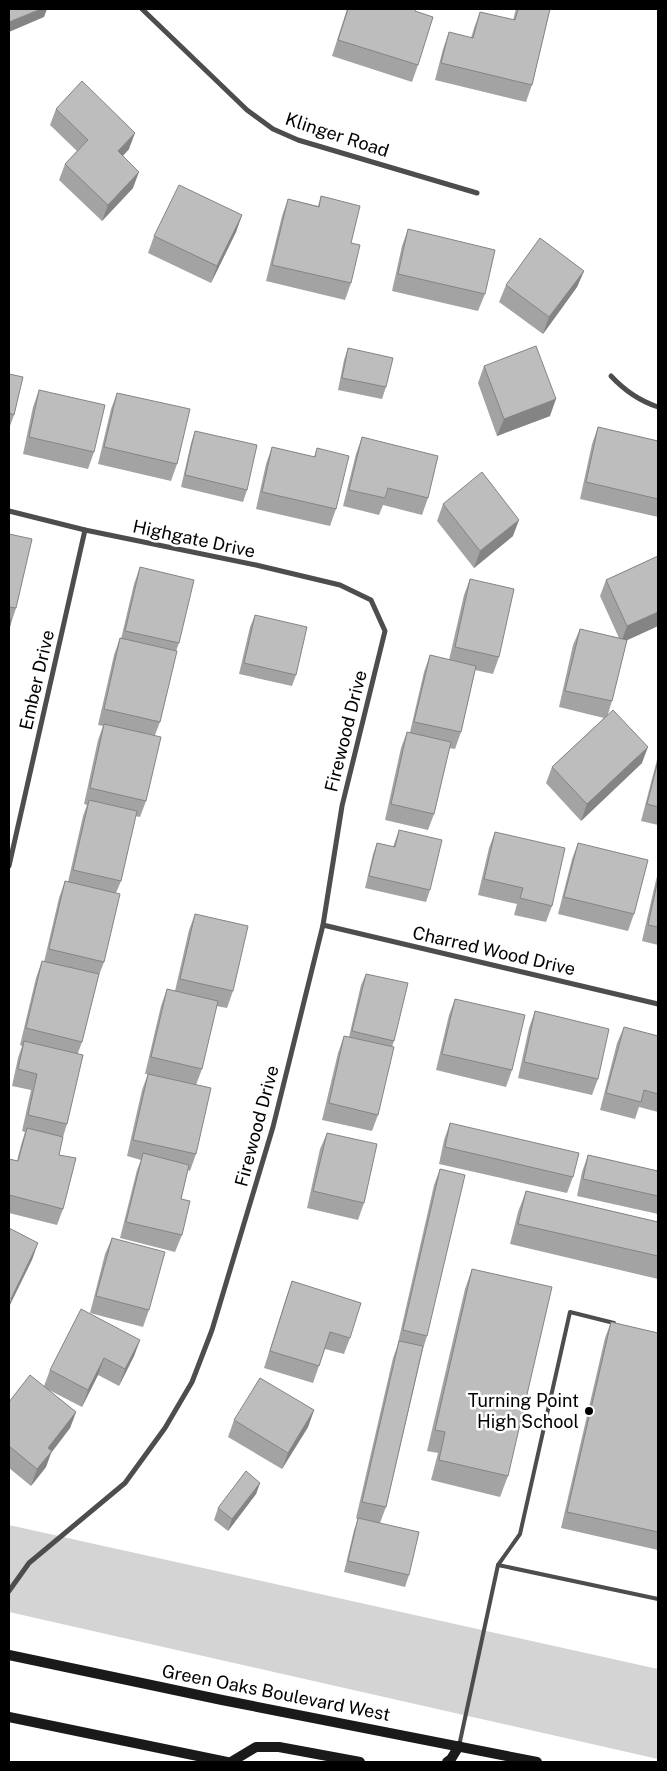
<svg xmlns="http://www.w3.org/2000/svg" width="667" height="1771" font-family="'Public Sans',sans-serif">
<rect width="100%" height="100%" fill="#fff"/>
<path fill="#d4d4d4" d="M9,1525l649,144v90l-649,-147z"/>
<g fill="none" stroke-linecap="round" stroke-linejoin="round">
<g stroke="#4d4d4d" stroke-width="4">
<path d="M498,1565l160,34"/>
<path d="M459,1746l39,-181 22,-31 50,-222 44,11"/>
</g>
<g stroke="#4d4d4d" stroke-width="5">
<path d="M142,9l105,101 26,19 25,11 179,53"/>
<path d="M611,376c13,14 29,25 47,31"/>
<path d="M9,511l76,19 171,35 84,20 31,15 14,31 -43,175 -19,119 -50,202 -61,203 -20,52 -27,46 -40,55 -96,80 -20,28"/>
<path d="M9,866l76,-336"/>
<path d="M323,925l335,79"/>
</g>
<g stroke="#1a1a1a" stroke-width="10">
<path d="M9,1655l213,45 315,62"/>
<path d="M9,1717l218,45"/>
<path d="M231,1762l25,-15h23l81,15"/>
<path d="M447,1762l4,-3 8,-13"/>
</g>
</g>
<g fill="#a3a3a3">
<path d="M347,9h69l-1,2 3,54 -6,17 -80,-26z"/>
<path d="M516,9h34l-18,76 -6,17 -91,-22 8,-31 6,-17 22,6 3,-10 6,-16 33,8z"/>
<path d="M56,109l73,40 -6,7 10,32 -31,33 -43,-41 6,-16 12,-13 -27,-26z"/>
<path d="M321,196l30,47v40l-6,17 -79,-19 16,-65 6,-17 30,7z"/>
<path d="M242,215l-6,17 -25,51 -63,-30 6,-17z"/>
<path d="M408,229l77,65 -7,17 -86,-20 10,-45z"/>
<path d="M584,271l-7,16 -34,47 -44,-32 7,-17z"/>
<path d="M348,348l38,39 -4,12 -44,-9 6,-30z"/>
<path d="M484,366l66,50 -53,20 -19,-53z"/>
<path d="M9,374l5,41 -5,14z"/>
<path d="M39,390l55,62 -6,17 -65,-15 10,-47z"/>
<path d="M117,393l60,71 -6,17 -73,-17 13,-55z"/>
<path d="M598,427l60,14v76l-78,-18 12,-55z"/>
<path d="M195,431l52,59 -4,12 -62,-15 10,-44z"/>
<path d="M362,437l66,61 -6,17 -39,-10 -4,10 -36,-9 13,-52z"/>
<path d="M272,447l42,10 3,-9 19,61 -6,17 -74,-17 10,-45z"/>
<path d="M443,504l70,32 -39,32 -37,-47z"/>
<path d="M9,534l7,74 -7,22z"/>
<path d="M658,556v70l-31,14 -15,61 -4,13 34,49 -61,58 -35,-38 6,-16 52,-49 -45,-11 14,-62 7,-16 39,9 -19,-42 6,-16z"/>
<path d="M140,567l39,76 -3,8 -16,71 -5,13 -9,66 -6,16 -5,-1 -14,65 -5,12 -12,69 -6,16 -16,64 -4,11 -11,71 -4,13 -4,18 4,54 -6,16 -48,-12v-54l8,2 4,-16 4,-13 -3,-1 9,-41 -19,-4 6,-28 4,-12 -2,-1 16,-67 6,-17 2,1 15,-64 6,-17 3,1 15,-66 4,-11 -3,-1 14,-64 5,-14 -5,-1 16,-70 6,-17 1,1 13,-55z"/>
<path d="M470,579l29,78 -6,17 -18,-4 -14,62 -6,17 -6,-1 -15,66 -6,16 -43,-10 16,-72 6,-16h3l14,-60 6,-17 19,5 15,-65z"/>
<path d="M255,615l41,60 -4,11 -53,-12 11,-47z"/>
<path d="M658,756v69l-17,-4z"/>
<path d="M399,830l31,60 -4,12 -61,-14 8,-34 4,-11 16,4z"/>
<path d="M495,832l57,74 -6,16 -32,-7 3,-11 -39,-9 11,-47z"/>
<path d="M578,843l56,71 -6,17 -70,-17 14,-55z"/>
<path d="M658,873v72l-16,-4 14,-61z"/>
<path d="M195,914l38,77 -6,17 -11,-2 -14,63 -6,16v69l-6,17 -2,-1 -7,29 1,36 -7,17 -55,-14 17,-68 4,-10 -14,-4 15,-66 6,-16h-3l16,-68 6,-17 8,2 14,-61z"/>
<path d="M366,974l28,67 -2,6 -14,68 -6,16 -50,-11 16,-67 6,-17 5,1 12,-52z"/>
<path d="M455,999l57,71 -6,17 -70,-17 13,-55z"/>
<path d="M535,1011l63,68 -6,16 -74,-17 11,-50z"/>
<path d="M624,1027l34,9v76l-19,-5 -4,12 -35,-9 17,-67z"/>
<path d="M450,1123l123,54 -6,16 -128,-29 5,-24z"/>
<path d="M327,1133l37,70 -6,17 -51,-12 13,-59z"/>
<path d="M588,1155l70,16v43l-81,-18 5,-24z"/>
<path d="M440,1169l-13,167 -4,13 -37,158 -6,16 29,52 -4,12 -61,-15 10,-42 4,-11 -2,-1 37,-160 4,-11 37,-162z"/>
<path d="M526,1191l132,31v57l-148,-35 8,-32z"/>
<path d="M112,1238l37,72 -6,17 -53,-14 15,-59z"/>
<path d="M472,1269l36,207 -8,21 -69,-17 7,-27 -11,-2 38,-162z"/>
<path d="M292,1281l58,57 -6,16 -19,-5 -12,34 -49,-15 22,-70z"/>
<path d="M611,1322l47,11v217l-97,-22 44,-190z"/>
<path d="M140,1340l-6,16 -15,30 -21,-11 -16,32 -35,-18 29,23 -6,16 -19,25 -5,14 -15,19 -22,-18v-66l35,-16 6,-16z"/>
<path d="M314,1410l-6,17 -26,42 -54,-32 6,-17z"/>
<path d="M260,1483l-4,11 -28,37 -14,-11 4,-12z"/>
</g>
<g fill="#848484">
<path d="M41,9h6l-3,8 -35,15v-10z"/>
<path d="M135,133l-6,16 -18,19 7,-17z"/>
<path d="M139,172l-6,16 -31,33 6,-16z"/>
<path d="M242,215l-6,17 -25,51 6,-17z"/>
<path d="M584,271l-7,16 -34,47 6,-17z"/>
<path d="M556,399l-6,17 -53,20 7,-17z"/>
<path d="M519,520l-6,16 -39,32 6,-17z"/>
<path d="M658,612v14l-37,17 6,-17z"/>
<path d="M648,747l-6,16 -61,58 6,-17z"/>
<path d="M38,1243l-6,17 -23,47v-3l2,-5z"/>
<path d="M140,1340l-6,16 -15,30 6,-17z"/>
<path d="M104,1358l-6,17 -16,32 6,-17z"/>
<path d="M314,1410l-6,17 -26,42 6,-16z"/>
<path d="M76,1412l-6,16 -19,25 -5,14 -15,19 6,-17 11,-21z"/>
<path d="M260,1483l-4,11 -28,37 4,-12z"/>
</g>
<g fill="#bdbdbd" stroke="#848484">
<path d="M9,9h32l-32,13z"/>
<path d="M348,9h68l-1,2 18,6 -15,48 -80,-25z"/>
<path d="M518,9h32l-18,76 -91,-22 8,-31 24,6 7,-26 35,8z"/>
<path d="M82,81l53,52 -17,18 21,21 -31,33 -43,-41 23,-24 -32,-31z"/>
<path d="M179,185l63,30 -25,51 -63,-30z"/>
<path d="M321,196l39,10 -9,37 9,2 -9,38 -79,-18 16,-66 31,8z"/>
<path d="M408,229l87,21 -10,44 -87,-20z"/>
<path d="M540,238l44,33 -35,46 -43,-32z"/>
<path d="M536,346l20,53 -52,20 -20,-53z"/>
<path d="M348,348l45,10 -7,29 -44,-9z"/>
<path d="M9,374l14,3 -9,38 -5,-2z"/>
<path d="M39,390l66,15 -11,47 -65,-15z"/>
<path d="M117,393l73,16 -13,55 -73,-17z"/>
<path d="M598,427l60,14v58l-72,-17z"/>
<path d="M195,431l62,14 -10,45 -62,-15z"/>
<path d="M362,437l76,19 -10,42 -40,-10 -3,10 -36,-8z"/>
<path d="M272,447l43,10 2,-9 32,8 -13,53 -74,-17z"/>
<path d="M482,472l37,48 -39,31 -37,-47z"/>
<path d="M9,534l23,5 -16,69 -7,-1z"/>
<path d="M658,556v56l-31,14 -21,-46z"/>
<path d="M140,567l54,13 -15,63 -54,-12z"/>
<path d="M470,579l44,10 -15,68 -44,-10z"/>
<path d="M255,615l52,12 -11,48 -52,-12z"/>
<path d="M9,619h2l-2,11z"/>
<path d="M580,629l47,11 -15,61 -47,-10z"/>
<path d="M120,638l57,13 -17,71 -56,-13z"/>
<path d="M430,655l46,11 -15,66 -47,-10z"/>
<path d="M613,710l35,37 -61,57 -35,-37z"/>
<path d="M104,724l57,13 -15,64 -56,-13z"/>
<path d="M407,732l44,10 -17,72 -43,-10z"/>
<path d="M658,761v46l-11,-3z"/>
<path d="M89,800l48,11 -16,70 -48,-11z"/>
<path d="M399,830l43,10 -12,50 -61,-14 8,-33 18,4z"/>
<path d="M495,832l70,16 -13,58 -32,-8 3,-10 -39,-9z"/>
<path d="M578,843l70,17 -14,54 -70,-17z"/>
<path d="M658,879v48l-10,-2z"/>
<path d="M65,881l55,13 -16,68 -55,-13z"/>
<path d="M195,914l53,12 -15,65 -53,-12z"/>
<path d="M42,961l57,13 -17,68 -56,-14z"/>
<path d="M366,974l42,9 -14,58 -42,-10z"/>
<path d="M167,989l51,12 -16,68 -51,-12z"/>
<path d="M455,999l70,16 -13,55 -70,-16z"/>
<path d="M535,1011l74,18 -11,50 -74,-17z"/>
<path d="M624,1027l34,9v58l-14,-4 -3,12 -35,-9z"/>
<path d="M344,1036l50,11 -16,68 -49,-12z"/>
<path d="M24,1041l59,14 -16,69 -39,-9 9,-41 -19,-5z"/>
<path d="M148,1074l63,14 -15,66 -63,-14z"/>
<path d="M450,1123l129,30 -6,24 -128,-30z"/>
<path d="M27,1128l36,9 -4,18 17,3 -13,51 -54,-14v-36l9,2z"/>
<path d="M327,1133l50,11 -13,59 -51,-12z"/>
<path d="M143,1153l46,12 -8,34 9,2 -8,34 -56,-13z"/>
<path d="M588,1155l70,16v25l-75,-17z"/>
<path d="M440,1169l25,6 -38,161 -24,-6z"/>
<path d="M526,1191l132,31v34l-140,-32z"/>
<path d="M9,1228l29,15 -27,56 -2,-1z"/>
<path d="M112,1238l53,14 -16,58 -53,-14z"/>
<path d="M472,1269l80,18 -44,189 -69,-16 6,-28 -10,-2z"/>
<path d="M292,1281l69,22 -11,35 -20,-6 -11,34 -49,-15z"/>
<path d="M81,1309l59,31 -15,29 -21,-11 -16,32 -38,-20z"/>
<path d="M611,1322l47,11v199l-91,-20z"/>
<path d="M399,1341l24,5 -37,161 -24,-5z"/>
<path d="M30,1375l46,37 -28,36 4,3 -15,18 -28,-23v-44z"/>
<path d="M260,1378l54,32 -26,43 -54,-33z"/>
<path d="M246,1471l14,12 -28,36 -14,-11z"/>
<path d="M358,1518l61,14 -10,43 -61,-14z"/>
</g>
<circle fill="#000" stroke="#fff" stroke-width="2" cx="589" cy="1411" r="5"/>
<g text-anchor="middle" stroke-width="5" stroke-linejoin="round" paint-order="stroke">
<g font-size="18" fill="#000" stroke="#fff">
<text transform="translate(337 135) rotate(18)" y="6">Klinger Road</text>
<text transform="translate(194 539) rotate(12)" y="6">Highgate Drive</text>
<text transform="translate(37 680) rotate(-77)" y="6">Ember Drive</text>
<text transform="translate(346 731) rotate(-76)" y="6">Firewood Drive</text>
<text transform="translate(494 951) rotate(13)" y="6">Charred Wood Drive</text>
<text transform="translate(257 1126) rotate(-75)" y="6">Firewood Drive</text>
<text transform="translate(276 1693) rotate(11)" y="6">Green Oaks Boulevard West</text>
</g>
<g font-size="18" fill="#000" stroke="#fff" text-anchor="end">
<text x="579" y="1407">Turning Point<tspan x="579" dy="21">High School</tspan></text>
</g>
</g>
<rect width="667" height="1771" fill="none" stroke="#000000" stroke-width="20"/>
</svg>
